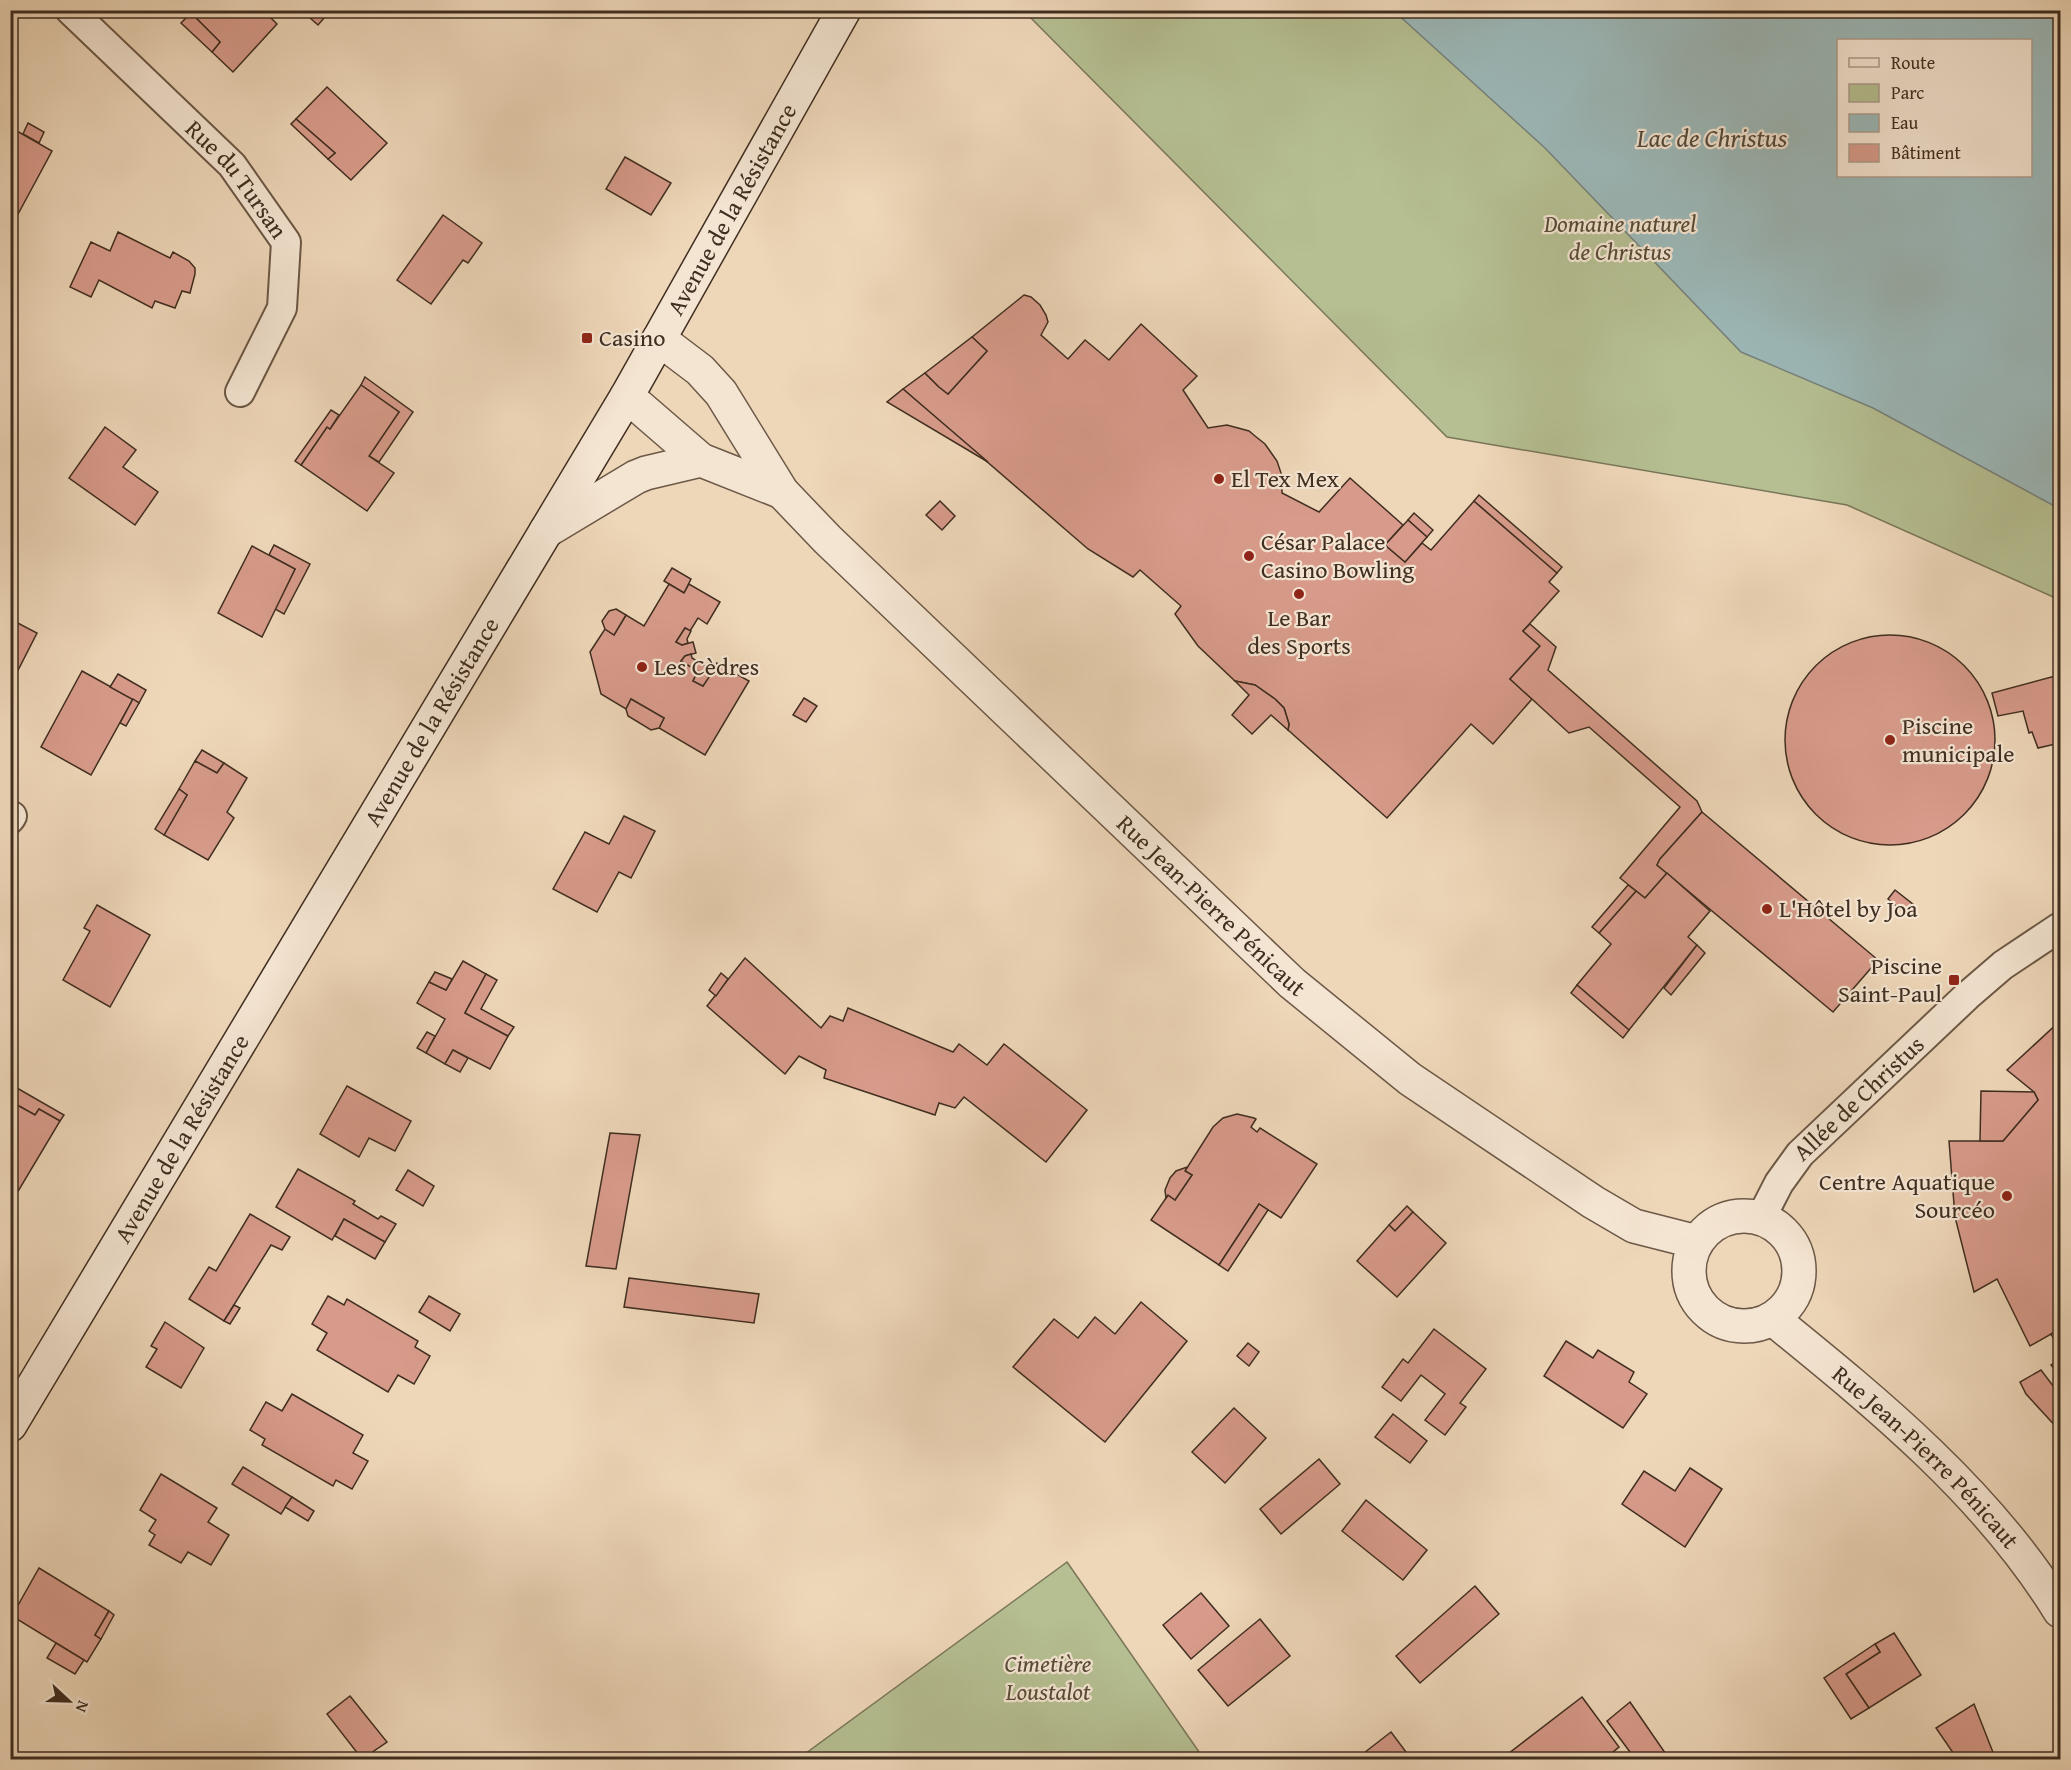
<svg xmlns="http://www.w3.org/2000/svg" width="2071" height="1770" font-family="'Gentium Book Plus',serif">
<rect width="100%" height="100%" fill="#eed7b9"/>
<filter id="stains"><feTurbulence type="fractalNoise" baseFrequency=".00333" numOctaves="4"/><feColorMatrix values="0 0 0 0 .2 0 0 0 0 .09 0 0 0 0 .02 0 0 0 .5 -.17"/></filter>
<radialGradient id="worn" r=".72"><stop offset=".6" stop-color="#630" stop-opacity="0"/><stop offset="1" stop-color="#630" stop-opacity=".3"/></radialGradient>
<g fill="#b5bf92" stroke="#7a7659" stroke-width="1.5" fill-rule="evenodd">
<path d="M1024,11h1036v589l-213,-95 -400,-68zM1838,40h192v136h-192z"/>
<path d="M1067,1562l137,197h-406z"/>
</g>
<path fill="#9cb8b8" stroke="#77817b" stroke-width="1.5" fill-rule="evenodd" d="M1394,11h666v498l-187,-101 -132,-56 -196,-204zM1838,40h192v136h-192z"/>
<g fill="#d89b8b" stroke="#402e20" stroke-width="1.5">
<path d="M193,10h70l14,14 -44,48 -21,-20 8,-10 -29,-29z"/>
<path d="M301,10h30l-13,15z"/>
<path d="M191,13l29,29 -8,10 -31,-29z"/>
<path d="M327,87l60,56 -36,37 -23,-21 7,-6 -39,-34z"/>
<path d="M296,119l39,34 -7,6 -37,-35z"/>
<path d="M28,123l16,9 -5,11 -16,-9z"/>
<path d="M10,127l42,24 -42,78z"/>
<path d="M625,157l46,26 -20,32 -45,-26z"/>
<path d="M443,215l39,28 -14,20 -5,-3 -32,44 -34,-24z"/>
<path d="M118,232l52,26 3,-6 16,9 6,7v6l-5,19 -8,-2 -7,17 -20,-7 -3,7 -53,-28 -8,17 -21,-10 21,-45 19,9z"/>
<path d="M1024,295l7,2 9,8 6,10 2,7 -7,13 27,24 17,-19 24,20 32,-36 56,52 -14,14 25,38 19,-3 22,6 6,5 10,8 12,17 5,15v17l37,19 31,-34 53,47 -18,20 20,17 17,-19 9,7 43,-49 83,72 -8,9 10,9 -36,40 17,15 -30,33 22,20 -39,45 -22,-20 -84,94 -99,-88 1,-6 -5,-16 -9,-9 -20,-14 -20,-4 -37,-35 -23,-32 6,-8 -41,-36 -7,7 -45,-28 -185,-160 22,-16 14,14 9,7 39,-43 -15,-14z"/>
<path d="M972,337l15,14 -39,43 -9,-7 -14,-14z"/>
<path d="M365,377l48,35 -34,50 -10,-6 30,-44 -38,-27z"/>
<path d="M361,385l38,27 -30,44 25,17 -27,38 -66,-46 26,-38 3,2z"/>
<path d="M903,389l85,73 -101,-60z"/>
<path d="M331,410l8,5 -9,14 -3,-2 -26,38 -6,-4z"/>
<path d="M105,427l31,23 -13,17 35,25 -23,33 -66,-47z"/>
<path d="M1479,495l83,72 -5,6 -83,-72z"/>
<path d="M940,501l15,15 -13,14 -16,-15z"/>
<path d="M1414,513l19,17 -6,7 -19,-17z"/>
<path d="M1408,520l19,17 -22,25 -20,-17z"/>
<path d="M274,545l36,19 -26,50 -9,-5 20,-40 -26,-14z"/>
<path d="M252,546l43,23 -33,68 -44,-24z"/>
<path d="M672,568l19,11 -7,14 -20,-12z"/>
<path d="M669,584l15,9 5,-9 31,18 -13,22 -9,-6 -8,13 -5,-3 -9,14 6,3 11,-3 3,11 -11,3 -4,5 17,10 -5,10 10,5 14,-23 32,18 -44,74 -46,-27 5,-10 -33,-19 -5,10 -25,-15 -11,-42 15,-23 9,6 12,-20 18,11z"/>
<path d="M616,609l10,6 -12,20 -9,-6 -3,-8 7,-10z"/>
<path d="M10,619l27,14 -24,47 -3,-1z"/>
<path d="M1530,624l26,23 -8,23 149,131 5,11 -42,47 -3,6 10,8 -22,25 -25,-20 60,-71 -91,-80 -20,6 -59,-54 30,-33 -17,-15z"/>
<path d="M685,628l6,3 -4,8 1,4 -6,2 -6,-3z"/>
<circle cx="1890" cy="740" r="105"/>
<path d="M691,654l1,4 21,13 -10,15 -10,-5 5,-10 -17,-10 4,-5z"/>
<path d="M82,671l51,28 -42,76 -50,-28z"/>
<path d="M118,674l28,16 -7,13 -29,-16z"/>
<path d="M2059,675l1,51 -4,1 4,16 -22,5 -6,-16 -3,1 -6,-22 -25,5 -6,-23z"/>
<path d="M1235,681l20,4 20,14 9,9 5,16 -1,6 -17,-15 -19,19 -20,-19 17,-20z"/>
<path d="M804,698l13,8 -11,16 -13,-7z"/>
<path d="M133,699l6,4 -13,23 -6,-3z"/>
<path d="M631,699l33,19 -5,10 -8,2 -23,-14 -2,-7z"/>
<path d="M202,750l22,13 -7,10 -22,-12z"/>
<path d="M195,761l22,12 7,-10 23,15 -20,34 7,6 -26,42 -44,-25 23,-40 -8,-6z"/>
<path d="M179,789l8,6 -23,40 -9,-6z"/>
<path d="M1702,812l176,148 -45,52 -176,-147 3,-6z"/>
<path d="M624,816l31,15 -24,47 -12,-6 -22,40 -44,-23 32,-57 24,12z"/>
<path d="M1667,873l43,38 -22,26 9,8 -68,85 -52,-45 34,-41 -12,-11 37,-42 9,7z"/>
<path d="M1628,885l8,6 -37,42 -7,-6z"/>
<path d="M1895,890l19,15 -7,10 -19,-16z"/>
<path d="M97,905l53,30 -40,72 -47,-27 27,-49 -6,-3z"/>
<path d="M1697,945l8,8 -34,42 -7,-7z"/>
<path d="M745,958l76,70 9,-12 13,5 5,-13 105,44 6,-8 28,21 17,-21 83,66 -41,52 -82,-65 -9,11 -16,-5 -4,12 -111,-37 2,-8 -27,-14 -14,18 -78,-68z"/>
<path d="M463,961l23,13 -21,39 43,23 -18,33 -37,-19 -8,14 -19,-11 19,-34 -28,-16 12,-21 17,8z"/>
<path d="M435,972l17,7 -6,11 -17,-8z"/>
<path d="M721,973l7,6 -12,17 -7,-6z"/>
<path d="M486,974l11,6 -16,29 33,18 -6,9 -43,-23z"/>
<path d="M1577,985l52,45 -6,8 -52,-45z"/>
<path d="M2060,1021v308l-30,17 -33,-67 -23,13 -19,-75 -6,-76h54l35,-41 -4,-8 -27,-22z"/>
<path d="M427,1032l8,4 -9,17 -9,-5z"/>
<path d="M453,1050l15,8 -8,14 -15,-8z"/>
<path d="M10,1084l54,31 -4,6 -21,-12 -4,6 -25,-14z"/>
<path d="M347,1086l64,35 -16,30 -26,-13 -10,19 -39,-23z"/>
<path d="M1981,1091l53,1 4,8 -35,41h-23z"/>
<path d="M10,1101l25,14 4,-6 21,12 -43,72 -7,-3z"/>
<path d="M1237,1114l17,4 2,1 -5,8 6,5 3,-4 57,36 -36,54 -22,-14 -40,61 -68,-45 17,-25 7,5 17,-25 -7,-4 28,-44 10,-9z"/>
<path d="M610,1133l30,2 -24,134 -30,-3z"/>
<path d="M1187,1167l-2,4 7,4 -17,25 -7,-5 -2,3 -1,-8 5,-12 6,-7z"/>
<path d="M298,1169l57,32 -2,3 25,15 3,-3 15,8 -11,18 -41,-23 -12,21 -56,-33z"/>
<path d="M408,1170l26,16 -11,20 -27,-16z"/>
<path d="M1259,1204l9,6 -40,61 -9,-6z"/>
<path d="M1407,1206l6,6 -18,19 -6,-6z"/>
<path d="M1413,1212l33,31 -49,54 -40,-36 32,-36 6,6z"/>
<path d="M250,1214l40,23 -8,13 -11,-5 -47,76 -35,-22 20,-32 7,4z"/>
<path d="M344,1219l41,23 -10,17 -40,-23z"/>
<path d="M629,1278l130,16 -5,29 -130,-16z"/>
<path d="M328,1296l16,9 3,-6 71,42 -3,6 15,9 -16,28 -16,-9 -10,17 -71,-42 10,-17 -15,-9z"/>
<path d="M429,1296l31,18 -10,17 -31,-19z"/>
<path d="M1141,1302l46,39 -82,101 -92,-75 41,-48 24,19 17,-21 20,17z"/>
<path d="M234,1305l6,3 -10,16 -6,-3z"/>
<path d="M165,1322l39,26 -23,40 -35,-21 11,-18 -6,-3z"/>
<path d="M1434,1329l52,40 -26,34 6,4 -21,28 -20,-15 20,-26 -24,-19 -20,26 -19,-14 21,-28 5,4z"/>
<path d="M2060,1329v21l-9,-16z"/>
<path d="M1566,1341l27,17 5,-8 36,22 -5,10 18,12 -24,34 -79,-52z"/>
<path d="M1248,1343l11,9 -10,14 -12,-10z"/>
<path d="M2060,1360v16l-9,-11z"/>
<path d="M2041,1370l19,25v36l-34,-37 -6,-12z"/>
<path d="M292,1394l71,41 -10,18 15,8 -16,28 -16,-9 -3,6 -71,-41 3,-6 -15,-9 16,-28 16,9z"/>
<path d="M1234,1408l32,30 -41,45 -33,-31z"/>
<path d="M1393,1414l34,27 -17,22 -35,-26z"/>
<path d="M1319,1459l21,25 -59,50 -21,-25z"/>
<path d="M243,1467l49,30 -11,17 -49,-30z"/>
<path d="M1690,1468l32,21 -37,58 -63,-43 22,-33 31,20z"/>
<path d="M161,1474l56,34 -9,14 21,13 -18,30 -23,-13 -7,11 -32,-18 6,-10 -6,-4 7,-11 -16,-10z"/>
<path d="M292,1497l22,14 -6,10 -23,-14z"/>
<path d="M1366,1500l61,50 -24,30 -61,-49z"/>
<path d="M39,1568l70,43 -14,24 6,4 -14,23 -75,-46z"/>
<path d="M1475,1586l24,28 -79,69 -24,-27z"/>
<path d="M1201,1593l28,33 -38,33 -28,-34z"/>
<path d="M109,1611l5,4 -13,24 -6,-4z"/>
<path d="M1260,1619l30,37 -62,50 -30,-36z"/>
<path d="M1894,1633l27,42 -52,33 -23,-34 34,-22 -5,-8z"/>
<path d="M56,1643l28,17 -9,14 -28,-16z"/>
<path d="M1875,1644l5,8 -34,22 23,34 -18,11 -27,-41z"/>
<path d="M350,1696l37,46 -25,17 -35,-45z"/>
<path d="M1582,1697l37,50 -16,13h-103z"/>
<path d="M1630,1702l40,58h-38l-1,-3 2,-1 -26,-35z"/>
<path d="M1974,1704l22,56h-38l-22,-32z"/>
<path d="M1391,1732l21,28h-57z"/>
</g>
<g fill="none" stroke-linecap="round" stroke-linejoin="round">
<defs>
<g id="minor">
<path id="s1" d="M70,10l162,155 54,77 -4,66 -42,84"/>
<path d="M10,819l2,-3"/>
<path id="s2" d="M1761,1218l18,-35 21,-29 167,-158 36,-31 57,-38"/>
</g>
<g id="tertiary">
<path id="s3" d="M659,339l41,31 21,23 61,99 46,48 464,443 118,96 183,123 41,24 63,16"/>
<path d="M627,396l74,64 81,32"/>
<path d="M546,531l90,-54 10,-4 55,-13"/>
<circle cx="1744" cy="1271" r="55"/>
<path id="s4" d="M1773,1319c106,86 215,175 287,292"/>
</g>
<g id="secondary">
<path id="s5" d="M10,1425l617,-1029 217,-386"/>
</g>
</defs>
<use href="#minor" stroke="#6c5846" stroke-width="32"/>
<use href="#tertiary" stroke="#6c5846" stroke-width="36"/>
<use href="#secondary" stroke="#402e20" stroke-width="36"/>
<use href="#minor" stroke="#f4e5d2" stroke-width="28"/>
<use href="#tertiary" stroke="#f4e5d2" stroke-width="33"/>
<use href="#secondary" stroke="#f4e5d2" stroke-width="33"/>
</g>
<g fill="#8f2418" stroke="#f4e5d2" stroke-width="2">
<rect x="581" y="332" width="12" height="12" rx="3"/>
<circle cx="1219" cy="479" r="6"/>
<circle cx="1249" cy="556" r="6"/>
<circle cx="1299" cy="594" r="6"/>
<circle cx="642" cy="667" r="6"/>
<circle cx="1890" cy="740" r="6"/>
<circle cx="1767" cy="909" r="6"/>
<rect x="1948" y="974" width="12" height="12" rx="3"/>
<circle cx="2007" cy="1196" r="6"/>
</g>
<g text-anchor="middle" stroke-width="4.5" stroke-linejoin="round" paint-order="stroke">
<g font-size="24" fill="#402e20" stroke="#f4e5d2">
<text dy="8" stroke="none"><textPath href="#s1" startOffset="238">Rue du Tursan</textPath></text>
<text dy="8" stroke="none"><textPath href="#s5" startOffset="1414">Avenue de la Résistance</textPath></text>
<text dy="8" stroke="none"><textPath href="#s5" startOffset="820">Avenue de la Résistance</textPath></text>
<text dy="8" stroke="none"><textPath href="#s3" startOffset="795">Rue Jean-Pierre Pénicaut</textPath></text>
<text dy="8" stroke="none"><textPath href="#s2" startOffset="156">Allée de Christus</textPath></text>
<text dy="8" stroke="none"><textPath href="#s5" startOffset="334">Avenue de la Résistance</textPath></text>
<text dy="8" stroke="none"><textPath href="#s4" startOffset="206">Rue Jean-Pierre Pénicaut</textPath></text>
</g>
<g font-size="24" font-style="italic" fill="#574b37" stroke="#f4e5d2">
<text x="1620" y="232">Domaine naturel<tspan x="1620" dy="28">de Christus</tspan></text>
<text x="1048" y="1672">Cimetière<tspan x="1048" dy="28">Loustalot</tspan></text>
</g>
<g font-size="24" fill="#402e20" stroke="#f4e5d2" text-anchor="start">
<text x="599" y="346">Casino</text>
<text x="1231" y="487">El Tex Mex</text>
<text x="1261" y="550">César Palace<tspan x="1261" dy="28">Casino Bowling</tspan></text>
<text x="1299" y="626" text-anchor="middle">Le Bar<tspan x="1299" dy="28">des Sports</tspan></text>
<text x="654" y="675">Les Cèdres</text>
<text x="1902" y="734">Piscine<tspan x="1902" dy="28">municipale</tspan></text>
<text x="1779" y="917">L'Hôtel by Joa</text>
<text x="1942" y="974" text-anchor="end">Piscine<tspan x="1942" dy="28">Saint-Paul</tspan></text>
<text x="1995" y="1190" text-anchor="end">Centre Aquatique<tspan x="1995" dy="28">Sourcéo</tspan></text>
</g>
<g font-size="26" font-style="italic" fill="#524a3e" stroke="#f4e5d2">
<text x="1712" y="147">Lac de Christus</text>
</g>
</g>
<rect width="2071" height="1770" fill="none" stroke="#eed7b9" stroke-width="36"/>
<rect x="12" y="12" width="2047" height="1746" fill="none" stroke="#402e20" stroke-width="3"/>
<rect x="18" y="18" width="2035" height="1734" fill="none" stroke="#402e20" stroke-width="1.5"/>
<rect x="1837" y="39" width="195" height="138" fill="#f4e5d2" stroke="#ac9c8b" stroke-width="1.5"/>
<rect x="1849" y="58" width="30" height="9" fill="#f4e5d2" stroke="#ac9c8b" stroke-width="1.5"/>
<text x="1891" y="69" font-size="18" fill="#402e20">Route</text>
<rect x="1849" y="84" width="30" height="18" fill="#b5bf92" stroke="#ac9c8b" stroke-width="1.5"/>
<text x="1891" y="99" font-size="18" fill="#402e20">Parc</text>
<rect x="1849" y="114" width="30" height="18" fill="#9cb8b8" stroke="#ac9c8b" stroke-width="1.5"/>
<text x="1891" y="129" font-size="18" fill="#402e20">Eau</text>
<rect x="1849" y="144" width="30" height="18" fill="#d89b8b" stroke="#ac9c8b" stroke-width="1.5"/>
<text x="1891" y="159" font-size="18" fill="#402e20">Bâtiment</text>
<g transform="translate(69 1701) rotate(112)" stroke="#f4e5d2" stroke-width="4.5" paint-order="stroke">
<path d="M0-4.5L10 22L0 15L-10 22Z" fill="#402e20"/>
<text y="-9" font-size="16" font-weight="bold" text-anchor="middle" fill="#402e20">N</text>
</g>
<rect width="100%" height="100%" filter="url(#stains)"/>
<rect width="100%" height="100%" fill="url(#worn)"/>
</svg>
